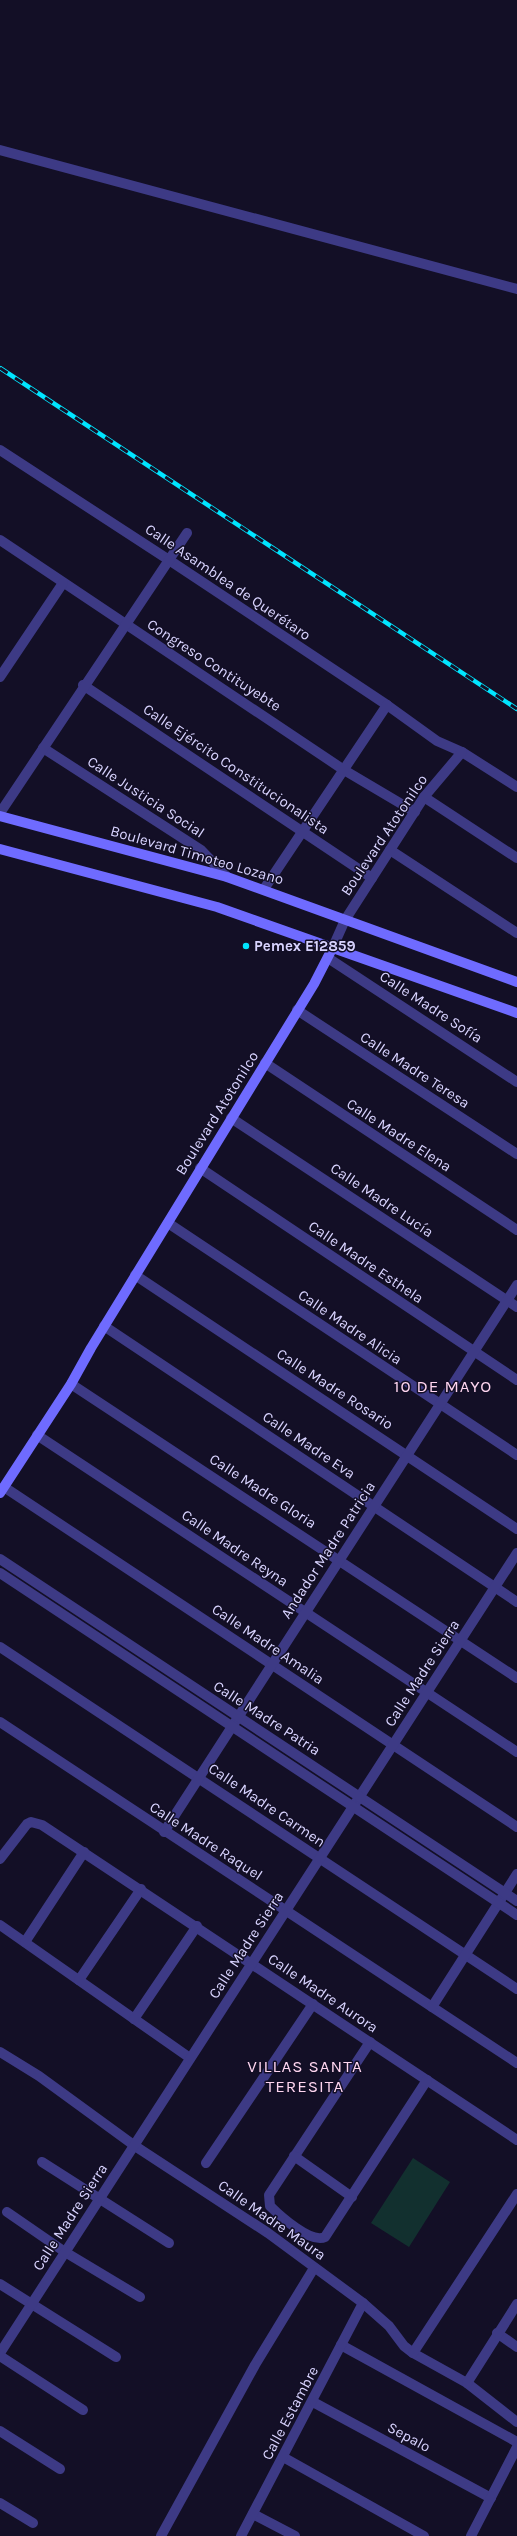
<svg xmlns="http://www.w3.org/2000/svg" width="517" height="2536" font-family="Karla,sans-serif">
<rect width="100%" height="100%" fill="#130f26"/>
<path fill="#12302f" d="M413,2158l37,24 -41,65 -38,-24z"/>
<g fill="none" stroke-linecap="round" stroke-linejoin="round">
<g stroke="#3d3a85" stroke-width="10">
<path d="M0,150l517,139"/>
<path d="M0,450l169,110 218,145 50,36 25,11 55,35"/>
<path d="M0,540l344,230 71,42"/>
<path d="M0,677l63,-94"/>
<path d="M83,685l289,193"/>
<path d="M43,748l158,102 26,27"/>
<path d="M424,797l93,61"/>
<path d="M0,813l187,-280"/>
<path d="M390,850l127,83"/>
<path d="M264,889l123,-184"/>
<path d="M345,920l79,-123 38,-45"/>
<path d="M328,958l189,124"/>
<path d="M297,1010l220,144"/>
<path d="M265,1063l252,167"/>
<path d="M231,1118l286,189"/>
<path d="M200,1168l317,212"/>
<path d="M168,1223l349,232"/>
<path d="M135,1275l382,254"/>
<path d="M104,1326l413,276"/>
<path d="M71,1384l446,294"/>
<path d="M37,1435l480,317"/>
<path d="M4,1487l513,340"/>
<path d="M0,1647l517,342"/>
<path d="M0,1722l517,341"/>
<path d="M164,1832l353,-547"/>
<path d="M0,1859l27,-35 4,-2 11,3 475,315"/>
<path d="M0,1925l190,133"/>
<path d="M25,1942l59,-90"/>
<path d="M79,1980l62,-91"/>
<path d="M432,2007l85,-133"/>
<path d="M134,2019l63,-93"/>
<path d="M370,2042l-101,153 1,11c10,10 41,38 55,31l102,-157"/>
<path d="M0,2052l39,24 96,70 133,87 95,70 26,23 15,20 9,7 54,30 50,39"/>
<path d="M294,2156l58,41"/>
<path d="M42,2162l127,81"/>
<path d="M206,2163l107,-159"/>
<path d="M7,2212l58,40 75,45"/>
<path d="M0,2284l116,73"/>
<path d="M497,2333l20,14"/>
<path d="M341,2345l176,97"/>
<path d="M0,2353l517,-800"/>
<path d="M413,2353l104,-159"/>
<path d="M0,2356l83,54"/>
<path d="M467,2383l50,-79"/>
<path d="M313,2402l178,96"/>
<path d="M0,2431l60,38"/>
<path d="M283,2457l141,79"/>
<path d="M0,2503l33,20"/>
<path d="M253,2514l42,22"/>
<path d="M161,2536l94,-171 59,-97"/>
<path d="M241,2536l122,-233"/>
<path d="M471,2536l46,-89"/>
</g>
<g stroke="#3d3a85" stroke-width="10">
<path d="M333,947l12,-27"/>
<path d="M0,1559l517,342"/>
<path d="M0,1573l517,342"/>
</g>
<g stroke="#6f6bff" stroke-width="10">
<path d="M0,816l227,61 290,105"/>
<path d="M0,849l217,58 300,106"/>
<path d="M0,1493l71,-109 20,-36 223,-364 19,-37"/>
</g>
<defs>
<path id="rail" d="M0,368l517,341"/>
</defs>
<use href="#rail" stroke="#00e5ff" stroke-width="4.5"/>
<use href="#rail" stroke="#130f26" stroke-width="3" stroke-dasharray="9" stroke-linecap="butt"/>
</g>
<circle fill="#00e5ff" stroke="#130f26" stroke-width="1.5" cx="246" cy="946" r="4"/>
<g text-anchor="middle" stroke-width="3" stroke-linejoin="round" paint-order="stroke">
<g font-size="15" fill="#d9d4ff" stroke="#130f26">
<text transform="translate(228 582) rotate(34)" y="5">Calle Asamblea de Querétaro</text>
<text transform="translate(214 665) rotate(33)" y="5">Congreso Contituyebte</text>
<text transform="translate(236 769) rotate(34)" y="5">Calle Ejército Constitucionalista</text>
<text transform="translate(146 797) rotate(33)" y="5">Calle Justicia Social</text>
<text transform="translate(384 835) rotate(-56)" y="5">Boulevard Atotonilco</text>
<text transform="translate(197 855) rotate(16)" y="5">Boulevard Timoteo Lozano</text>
<text transform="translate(431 1007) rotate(33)" y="5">Calle Madre Sofía</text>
<text transform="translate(415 1070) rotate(33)" y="5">Calle Madre Teresa</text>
<text transform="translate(217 1113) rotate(-58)" y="5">Boulevard Atotonilco</text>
<text transform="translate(399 1135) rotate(33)" y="5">Calle Madre Elena</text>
<text transform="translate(382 1200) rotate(34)" y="5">Calle Madre Lucía</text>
<text transform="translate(366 1262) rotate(34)" y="5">Calle Madre Esthela</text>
<text transform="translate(350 1327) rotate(34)" y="5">Calle Madre Alicia</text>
<text transform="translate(335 1389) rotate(33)" y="5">Calle Madre Rosario</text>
<text transform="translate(309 1445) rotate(34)" y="5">Calle Madre Eva</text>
<text transform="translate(263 1491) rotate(33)" y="5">Calle Madre Gloria</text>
<text transform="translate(235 1548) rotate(34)" y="5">Calle Madre Reyna</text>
<text transform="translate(328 1550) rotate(-57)" y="5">Andador Madre Patricia</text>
<text transform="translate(268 1644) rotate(34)" y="5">Calle Madre Amalia</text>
<text transform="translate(422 1673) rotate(-57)" y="5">Calle Madre Sierra</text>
<text transform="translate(267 1718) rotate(33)" y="5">Calle Madre Patria</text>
<text transform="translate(267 1805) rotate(34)" y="5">Calle Madre Carmen</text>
<text transform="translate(206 1841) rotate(33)" y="5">Calle Madre Raquel</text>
<text transform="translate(246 1945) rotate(-57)" y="5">Calle Madre Sierra</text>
<text transform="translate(323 1993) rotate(34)" y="5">Calle Madre Aurora</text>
<text transform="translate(70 2217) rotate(-57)" y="5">Calle Madre Sierra</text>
<text transform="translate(272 2220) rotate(35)" y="5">Calle Madre Maura</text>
<text transform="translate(290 2413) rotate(-62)" y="5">Calle Estambre</text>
<text transform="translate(409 2437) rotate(28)" y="5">Sepalo</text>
</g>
<g font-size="15" font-weight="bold" fill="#d9d4ff" stroke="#130f26" text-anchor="start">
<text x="254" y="951">Pemex E12859</text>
</g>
<g font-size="17" letter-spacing="1" fill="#ffd6f0" stroke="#130f26">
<text x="443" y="1392">10 DE MAYO</text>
<text x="305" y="2072">VILLAS SANTA<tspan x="305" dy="20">TERESITA</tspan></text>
</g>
</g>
</svg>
